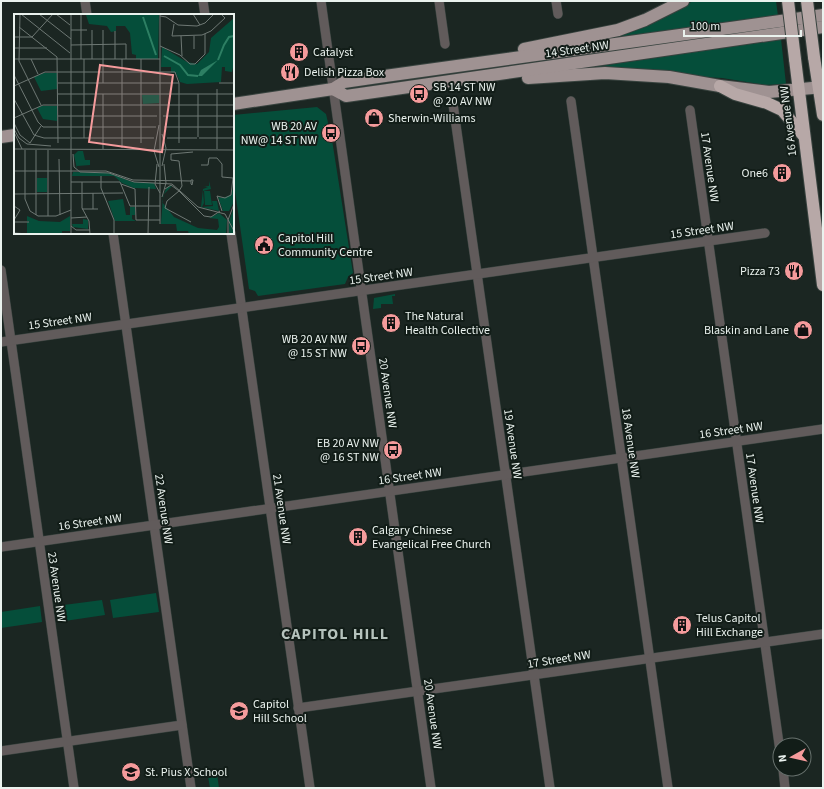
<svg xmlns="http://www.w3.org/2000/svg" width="824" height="789" font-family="'Source Sans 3',sans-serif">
<rect width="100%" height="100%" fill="#1b2622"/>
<g fill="#054e3a">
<path d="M693,1h83l2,15 -160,22v-4l55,-22z"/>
<path d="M781,39l5,45 -21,1 -43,-7 -129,-7v-4z"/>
<path d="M317,107l9,7 6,26 21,133 -5,4 -3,7 -87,12 -3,-5 -6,-2 -16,-112v-62z"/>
<path d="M395,294v2h-3l1,8h-12v4l-8,1 1,-11z"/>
<path d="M156,593l3,19 -46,6 -3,-18z"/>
<path d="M102,600l3,15 -47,7 -2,-16z"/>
<path d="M40,606l2,16 -41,6v-16z"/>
<path d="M217,774l2,14h-9l-2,-12z"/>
</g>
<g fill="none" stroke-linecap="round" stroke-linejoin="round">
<defs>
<g id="minor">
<path d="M85,1l2,14"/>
<path d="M203,1l2,14"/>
<path d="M321,1l110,787"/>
<path d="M439,1l6,43"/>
<path d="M556,1l2,13"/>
<path d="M571,101l97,687"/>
<path d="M453,104l97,684"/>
<path d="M690,110l90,641"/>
<path d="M113,233l78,555"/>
<path d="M231,233l79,555"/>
<path d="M1,270l73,518"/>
<path d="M1,342l764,-109"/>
<path d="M1,547l822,-118"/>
<path d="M298,708l525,-74"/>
<path d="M1,751l181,-26"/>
<path d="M783,769l2,19"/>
</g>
<g id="major">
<path d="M524,49l94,-19 27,-10 38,-19"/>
<path d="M528,78l77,-5 64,4 51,9 49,6 54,-5"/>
<path d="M333,89l13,7 35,-5 442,-64"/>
<path d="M233,104l100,-15 11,-7 41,-6 438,-61"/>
<path d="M1,137l14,-2"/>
</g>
<g id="highway">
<path d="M814,57l9,58"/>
<path d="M795,59l28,226"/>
<path d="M720,86l15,8 32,9 15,7 21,25"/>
</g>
</defs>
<use href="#minor" stroke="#38433f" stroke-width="10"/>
<use href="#major" stroke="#38433f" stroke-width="14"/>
<use href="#highway" stroke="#38433f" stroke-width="14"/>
<use href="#minor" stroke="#615b5b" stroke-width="9"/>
<use href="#major" stroke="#9f9292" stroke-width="12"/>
<use href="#highway" stroke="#b7a8a7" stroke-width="12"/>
<defs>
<g id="highway-bridge">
<path d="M788,1l7,58"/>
<path d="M807,1l7,56"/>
</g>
</defs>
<use href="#highway-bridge" stroke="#38433f" stroke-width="14" stroke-linecap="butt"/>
<use href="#highway-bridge" stroke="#b7a8a7" stroke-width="12"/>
</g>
<defs>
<symbol id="building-disc" viewBox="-11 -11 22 22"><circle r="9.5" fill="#f59b9c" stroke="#121d18"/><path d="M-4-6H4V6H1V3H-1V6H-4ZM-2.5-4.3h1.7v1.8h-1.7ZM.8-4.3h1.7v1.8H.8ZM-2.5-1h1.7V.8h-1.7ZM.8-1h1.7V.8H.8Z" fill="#111"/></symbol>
<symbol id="restaurant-disc" viewBox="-11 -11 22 22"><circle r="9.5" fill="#f59b9c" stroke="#121d18"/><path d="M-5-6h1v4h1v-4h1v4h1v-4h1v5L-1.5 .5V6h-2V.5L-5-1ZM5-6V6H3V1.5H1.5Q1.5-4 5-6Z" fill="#111"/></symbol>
<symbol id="bus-disc" viewBox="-11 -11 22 22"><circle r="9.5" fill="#f59b9c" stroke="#121d18"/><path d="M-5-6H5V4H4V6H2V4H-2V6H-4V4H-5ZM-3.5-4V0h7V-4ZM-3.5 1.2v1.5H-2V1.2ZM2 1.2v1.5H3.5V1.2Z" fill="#111"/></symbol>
<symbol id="shop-disc" viewBox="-11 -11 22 22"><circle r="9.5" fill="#f59b9c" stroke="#121d18"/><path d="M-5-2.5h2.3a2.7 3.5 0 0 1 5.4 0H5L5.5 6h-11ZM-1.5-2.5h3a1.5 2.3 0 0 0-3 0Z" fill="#111"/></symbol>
<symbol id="civic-disc" viewBox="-11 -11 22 22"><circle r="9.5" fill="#f59b9c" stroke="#121d18"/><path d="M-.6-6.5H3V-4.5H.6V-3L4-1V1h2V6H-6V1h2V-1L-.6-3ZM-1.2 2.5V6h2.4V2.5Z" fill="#111"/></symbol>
<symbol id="school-disc" viewBox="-11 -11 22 22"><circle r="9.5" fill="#f59b9c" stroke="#121d18"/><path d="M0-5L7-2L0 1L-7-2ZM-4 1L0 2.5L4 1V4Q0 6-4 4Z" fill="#111"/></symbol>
</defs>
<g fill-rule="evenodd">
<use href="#building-disc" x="288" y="41" width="22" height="22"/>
<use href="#restaurant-disc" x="279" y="61" width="22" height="22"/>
<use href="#bus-disc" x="408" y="83" width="22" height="22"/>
<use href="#shop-disc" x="363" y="107" width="22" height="22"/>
<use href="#bus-disc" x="320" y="122" width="22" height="22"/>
<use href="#building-disc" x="771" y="162" width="22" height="22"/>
<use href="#civic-disc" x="253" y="234" width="22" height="22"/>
<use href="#restaurant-disc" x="783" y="260" width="22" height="22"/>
<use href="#building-disc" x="380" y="312" width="22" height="22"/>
<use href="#shop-disc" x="792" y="319" width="22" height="22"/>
<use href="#bus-disc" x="350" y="335" width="22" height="22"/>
<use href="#bus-disc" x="382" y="439" width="22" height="22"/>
<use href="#building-disc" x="347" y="526" width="22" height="22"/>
<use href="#building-disc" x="671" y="614" width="22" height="22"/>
<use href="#school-disc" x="228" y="700" width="22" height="22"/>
<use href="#school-disc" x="120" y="761" width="22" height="22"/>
</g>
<g text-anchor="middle" stroke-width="4" stroke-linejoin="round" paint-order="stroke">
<g font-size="12" fill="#eaf2ee" stroke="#121d18">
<text transform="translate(577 49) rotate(-8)" y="4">14 Street NW</text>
<text transform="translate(788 121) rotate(-97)" y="4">16 Avenue NW</text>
<text transform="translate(710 167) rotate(82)" y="4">17 Avenue NW</text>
<text transform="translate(702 230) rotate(-8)" y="4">15 Street NW</text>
<text transform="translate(381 276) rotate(-8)" y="4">15 Street NW</text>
<text transform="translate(60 321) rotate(-8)" y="4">15 Street NW</text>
<text transform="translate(388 393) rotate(82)" y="4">20 Avenue NW</text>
<text transform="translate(731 430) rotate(-8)" y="4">16 Street NW</text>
<text transform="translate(631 443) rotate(82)" y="4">18 Avenue NW</text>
<text transform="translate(513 444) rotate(82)" y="4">19 Avenue NW</text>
<text transform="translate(410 476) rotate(-8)" y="4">16 Street NW</text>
<text transform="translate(755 488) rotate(82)" y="4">17 Avenue NW</text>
<text transform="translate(164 509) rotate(82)" y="4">22 Avenue NW</text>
<text transform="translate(282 509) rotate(82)" y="4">21 Avenue NW</text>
<text transform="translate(90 522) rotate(-8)" y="4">16 Street NW</text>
<text transform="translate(57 587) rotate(82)" y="4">23 Avenue NW</text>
<text transform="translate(559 659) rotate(-9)" y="4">17 Street NW</text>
<text transform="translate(433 714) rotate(82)" y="4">20 Avenue NW</text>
</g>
<g font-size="12" fill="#eaf2ee" stroke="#121d18" text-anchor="start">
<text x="313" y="56">Catalyst</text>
<text x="304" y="76">Delish Pizza Box</text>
<text x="433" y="91">SB 14 ST NW<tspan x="433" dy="14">@ 20 AV NW</tspan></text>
<text x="388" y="122">Sherwin-Williams</text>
<text x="317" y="130" text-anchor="end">WB 20 AV<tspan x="317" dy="14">NW@ 14 ST NW</tspan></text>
<text x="768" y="177" text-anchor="end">One6</text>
<text x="278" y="242">Capitol Hill<tspan x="278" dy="14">Community Centre</tspan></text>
<text x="780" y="275" text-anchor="end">Pizza 73</text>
<text x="405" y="320">The Natural<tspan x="405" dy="14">Health Collective</tspan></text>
<text x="789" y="334" text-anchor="end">Blaskin and Lane</text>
<text x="347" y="343" text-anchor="end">WB 20 AV NW<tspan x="347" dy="14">@ 15 ST NW</tspan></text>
<text x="379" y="447" text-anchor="end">EB 20 AV NW<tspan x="379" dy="14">@ 16 ST NW</tspan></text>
<text x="372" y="534">Calgary Chinese<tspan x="372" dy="14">Evangelical Free Church</tspan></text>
<text x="696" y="622">Telus Capitol<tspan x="696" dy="14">Hill Exchange</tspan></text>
<text x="253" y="708">Capitol<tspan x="253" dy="14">Hill School</tspan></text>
<text x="145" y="776">St. Pius X School</text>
</g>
<g font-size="16" font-weight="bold" letter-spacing="1" fill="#b5c2bc" stroke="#121d18">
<text x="335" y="639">CAPITOL HILL</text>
</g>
</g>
<g transform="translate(14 14)">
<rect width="220" height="220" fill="#1b2622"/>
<path d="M58,0h87l-1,45h-22v-4l-4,-1 -2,-21 -5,-7h-9v5l-5,1 -4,-6 -18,-2 -3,-9zM220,4v45l-2,9 -7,-1v-4h-3l-1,15 -34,2 -7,-2 -4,-9 -5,-1v-5h-10l1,-20 25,15 10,2 12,-12 2,-14zM30,59h13v16l-16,2 -7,-14zM128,81h17v8l-16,1zM28,92h15v15l-14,-2 -6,-11zM64,137h5l2,9h5v5l-13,1v3l-3,-14zM59,158l36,1 23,9 22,1 2,6 -22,-1 -12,-5 -8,-7h-42zM23,164h10v14h-10zM195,167l2,8 -8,2 1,12 -2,4 11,-1 -1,-5h5l2,10 -18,-4 2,-18 5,-2 -4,-1h5zM158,172l-8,8 -2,8 12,15 24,11 19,2 2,-3 -1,-8 -9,-1 10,-5 8,7 -1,14h-37l-1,-3h-11l-1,-7h-15l2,-28 4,-9zM220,172v16l-5,9h-6l-5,-14 4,1 9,-3zM190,177h6l2,14h-7zM109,185l3,16h4v-8h5v8h-3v4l4,2h-21l-7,-20zM220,193v27h-5v-13zM13,202l12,5 21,1 10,-6v15h-8v3h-32l-3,-1v-11h3l-3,-1zM69,205l5,1v9l-15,-2 -1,-3h11z" fill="#054e3a"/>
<path d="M204,46l-16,16h-4l3,-6z" fill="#2d7f63"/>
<path fill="none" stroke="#2d7f63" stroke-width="2" d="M129,3l13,38M150,42l16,9 8,10 10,1M204,46l6,-15 5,-8 5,-1"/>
<path fill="none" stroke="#6e7874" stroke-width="1" d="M6,0l-1,47 22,44M7,0l49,39M25,0l32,25M42,0l14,11M57,0v220M146,0v210M179,0l7,11M146,2l6,1 12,8 19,1 8,-3 9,-9M160,10l-2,12 30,-1 9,-4 14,-13 -4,-4M5,13l38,30 1,86M57,16h16M78,16v29M89,16v53M167,22l1,20M180,22v13M0,23h18l21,-23M57,31l55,-1v15M146,32l20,9 10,9h5l10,-10v-20M0,34h33M0,45h146M17,45l7,15M67,45v-44M70,45v79M101,45v-28M108,45v89M127,45v84M0,61l24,47 5,5h113M44,69h121M205,69h15M0,72l31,-14h130l4,11v60M203,75v60M44,80h176M89,80v55M184,80v43M0,85l20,36 10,3h26M44,102h99M149,102h71M0,104l29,-13h191M0,109l6,12 10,8 11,-17M145,111l-5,26 5,16M150,113h70M0,115l5,9 8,6 24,2M0,118l8,17M148,120l4,14 -4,18M57,124h83M153,124h30M185,124h35M0,135l220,1M11,136v49l5,12 8,5h18l15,-6M22,136v65M34,136v66M179,138l-22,2v6l8,1 3,25 -3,5 25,25 7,1 9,-6M59,140l1,13 6,5 29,1 25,9 38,2 26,23 27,7 9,17M45,145l1,56M143,150l-2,20 5,9M187,151h7l1,-7h8l5,6v13l11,1 -2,17 -6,3 -8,-2M0,157h92l27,9 58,1M87,162v12l13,32v14M177,166h2l-1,5 -1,-1zM57,168h49l10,24h30M68,168v26l7,13 1,13M107,170l14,5 1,31h24M151,175l6,-4 8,6M165,177l-12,10 -2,7 26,14M0,180l109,-1M203,182l5,15M148,183l4,-14 -2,-19M0,192l6,4 -6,10M68,195h16M79,195v-16M57,204l16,-1M0,208h15M57,212l5,4h14M0,219l15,1M134,220l1,-47M214,220v-14l6,-16"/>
<path fill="#f59b9c" fill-opacity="0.15" stroke="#f59b9c" stroke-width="2" d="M86,51l73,10 -11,77 -73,-10z"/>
<rect width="220" height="220" fill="none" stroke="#eaf2ee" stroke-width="2"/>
</g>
<rect width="824" height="789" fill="none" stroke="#eaf2ee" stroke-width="4"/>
<g transform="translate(792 757) rotate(262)"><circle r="19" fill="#121d18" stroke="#68726e"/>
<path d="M0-3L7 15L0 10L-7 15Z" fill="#f59b9c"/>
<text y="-6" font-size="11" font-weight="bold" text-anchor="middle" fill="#eaf2ee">N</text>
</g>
<path d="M684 30v6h117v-6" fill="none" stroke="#eaf2ee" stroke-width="2"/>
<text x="690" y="30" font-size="12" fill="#eaf2ee" stroke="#121d18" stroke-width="3" paint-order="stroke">100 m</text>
</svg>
